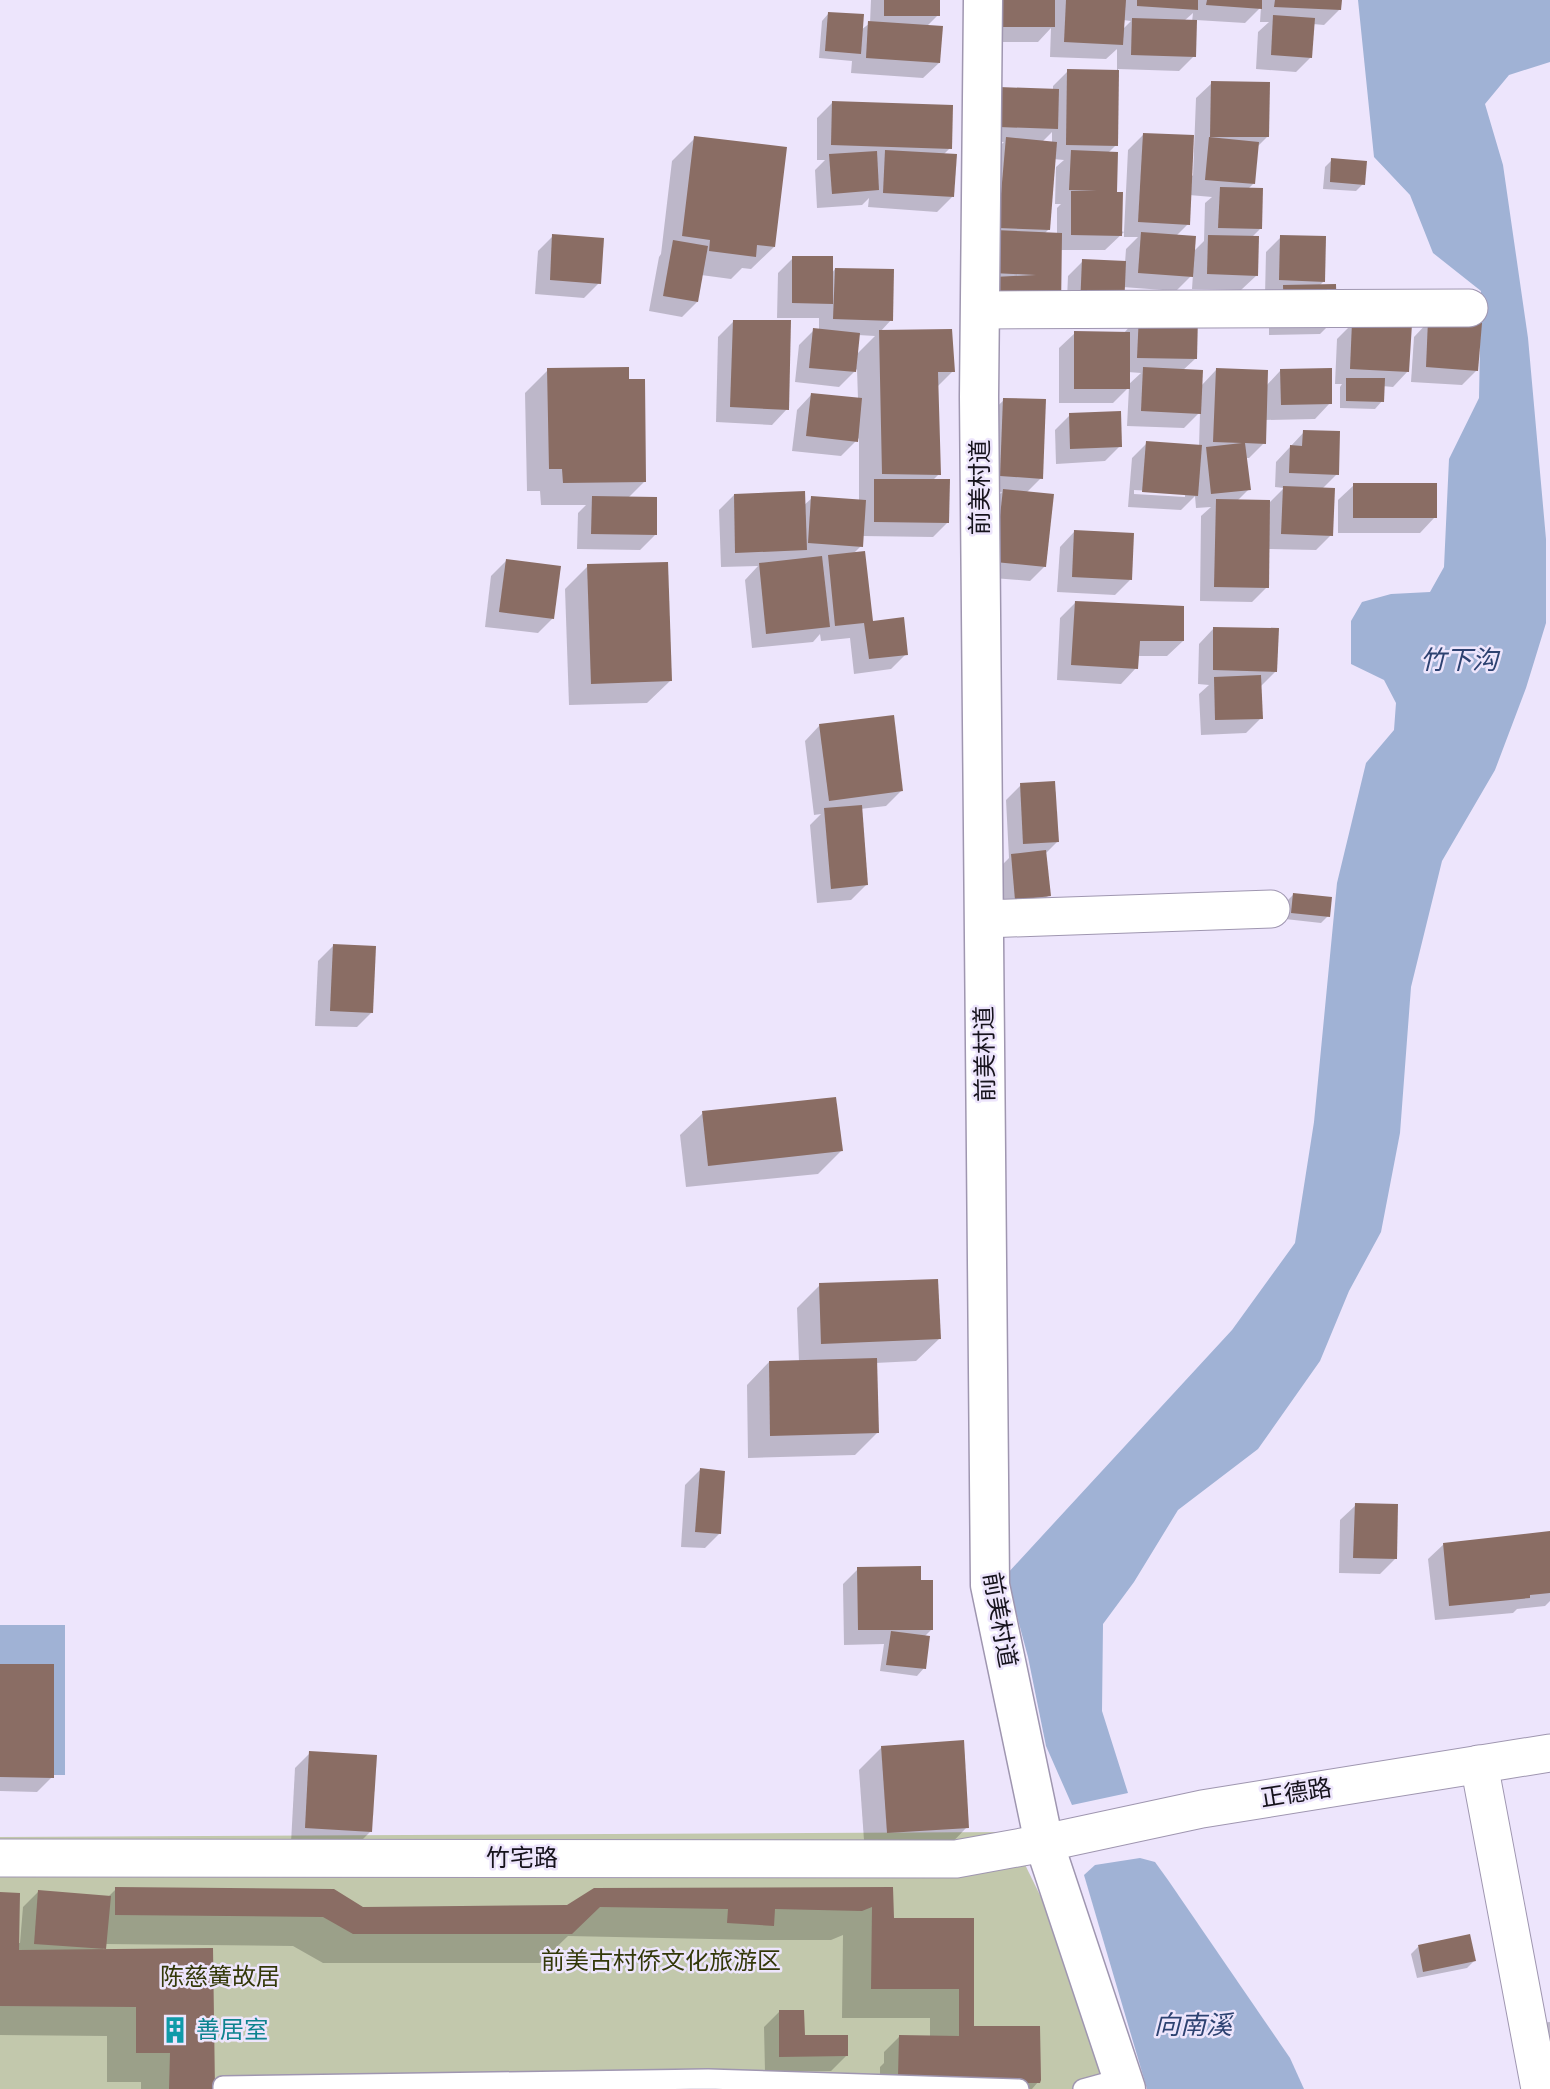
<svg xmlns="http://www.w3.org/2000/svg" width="1550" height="2089" font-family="'Varela Round','Noto Sans SC',sans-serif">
<rect width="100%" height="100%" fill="#ede5fc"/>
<path fill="#c2c8ac" d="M1009,1832l53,108 45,149h-1107v-252z"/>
<g fill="#a0b2d5">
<path d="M1358,0h192v62l-41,13 -24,29 18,61 25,173 18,201v84l-20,65 -31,82 -53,91 -31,126 -11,146 -19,99 -32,59 -29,70 -62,88 -80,61 -44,72 -31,42 -1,87 26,82 -56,12 -26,-59 -18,-89 -22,-82 226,-245 63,-87 19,-121 23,-239 29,-120 28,-33 2,-27 -12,-23 -33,-16v-43l11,-19 29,-8 39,-2 14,-25 5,-108 30,-61 2,-107 -48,-38 -23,-58 -36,-38z"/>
<rect x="0" y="1625" width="65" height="150"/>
<path d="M1140,1858l15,4 13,18 122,178 14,31h-157l-63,-214 11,-10z"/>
</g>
<g fill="#0003" fill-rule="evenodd">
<path d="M871,0h67v15l-11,11 12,37 -16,15 -72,-5 1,-12 -33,-3 3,-37 7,-8 32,17 9,-7z"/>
<path d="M993,0h347l-1,10 -15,15 -11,-1 -2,33 -15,15 -40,-3 2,-37 11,-10h-9l1,-15 -16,16 -49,-3 -2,36 -15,15 -61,-2 -2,76 -8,8 13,78 3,1 4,-82 15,-15 50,41 3,-78 16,-15 55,54 -10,10 -4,37 -5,5 12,40 -9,9 6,37 -16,15 -49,-1 1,-15 -17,17 -53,-4 -57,35 2,-46 15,-15 42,2 1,-14 12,-12h-14v-5l-19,18h-45v60l-80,17 11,-173 13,-12 -20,-1 1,-37 68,-14v-4l15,-15 49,1v-23l-11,10 -56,-2 1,-29 -13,14h-50zM1193,13l-1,9 -8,-1zM1123,20l8,1 -9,9zM1052,132v12l-11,-1zM1053,159l11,1 -8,7 -1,37h6l-4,4v26h-13l4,-4zM1189,195l23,2 -7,6 -1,38 -11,11 -17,-16 12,-12z"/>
<path d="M832,103l118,45 -7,7 9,42 -15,15 -69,-5 1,-9 -7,7 -45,3 -2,-38 10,-10h-8v-42z"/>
<path d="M695,138l79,109 -23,22 -9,-1 -11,11 -30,-4 -4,27 -15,15 -33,-6 10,-54 2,-3 11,-93z"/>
<path d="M1332,160l31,24 -7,7 -33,-2 2,-22z"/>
<path d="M553,236l46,47 -15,15 -49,-4 3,-43z"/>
<path d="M1281,237l43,44 -5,5 16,33 -15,15 -51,1v-33l-4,-7 1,-43z"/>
<path d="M793,258l38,16 4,-5 56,51 -11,12 73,39 -16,16 2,87 -7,7 16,41 -15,15 -71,-1 -1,10 -8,8 18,69 35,31 -15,15 -37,5 -4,-36 -29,3 -1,-7 -7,8 -61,6 -7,-68 13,-14 -37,1 -2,-57 15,-15 69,11 9,-8 47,3v-63l-18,18 -49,-5 5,-41 15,-16 46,5 -1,-30 -18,18 -44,-5 4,-37 15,-15h5v-12h-42l1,-45zM858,335l17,1 -19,19z"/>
<path d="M1139,316l56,43 -13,12 19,15 15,-16 50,16 14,-15 50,32 -15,16 -50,1 -1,23 -15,15h-4l4,31 -12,12 33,1 14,-14 -9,-1 1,-25 28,-30 33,42 -16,16 10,45 -15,15 -48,-1 -1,38 -15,15 -52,-1 1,-85 10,-9 -15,1 -1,-12 -14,14 -53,-3 4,-49 15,-15 52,4 1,-35 -16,16 -57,-2 2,-39 -16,16h-54v-55l16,-15h49zM1128,372l13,1 -13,12zM1134,490l51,3v4l-51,-3z"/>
<path d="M1429,321l48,49 -15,15 -51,-3 3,-45z"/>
<path d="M733,322l54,87 -15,16 -56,-3 2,-85z"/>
<path d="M1353,323l55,48 -15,16 -11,-1v15l-7,8 -35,-1v-21l2,-3h-7l2,-45z"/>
<path d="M548,370l96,112 -17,17 28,36 -15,15 -63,-1 1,-36 8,-8h-45l-1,-14h-13l-2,-98z"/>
<path d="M1004,400l37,78 -15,15 19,73 -15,15 -49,-4 7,-71 14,-14 -17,-1 3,-76z"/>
<path d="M1070,415l50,31 -15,15 -49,3 -1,-34z"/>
<path d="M1354,485l81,32 -15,16h-82v-33z"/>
<path d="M1075,531l55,49 -15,15 -58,-3 3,-45z"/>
<path d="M506,561l47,57 -15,15 -53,-6 6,-51z"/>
<path d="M588,566l82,115 -23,22 -78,2 -4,-116z"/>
<path d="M1075,603l108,38 -16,15h-30l-1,12 -15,16 -64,-4 3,-62z"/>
<path d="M1214,628l62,43 -16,16 1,31 -15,15 -45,2 -2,-41 10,-9 -11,-1 1,-40z"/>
<path d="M820,725l82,65 -16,16 -26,3 6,76 -15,15 -34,3 -7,-78 11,-11 -7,1 -9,-74z"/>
<path d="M1021,785l36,57 -12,12 4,41 -15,15 -33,4 -5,-43 13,-13 -3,-58z"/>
<path d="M1293,895l35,21 -7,7 -36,-4 1,-17z"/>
<path d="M333,946l39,66 -15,15 -42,-1 3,-65z"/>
<path d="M703,1113l138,38 -23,23 -132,13 -6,-52z"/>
<path d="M820,1285l119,54 -23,22 -41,2 2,70 -22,22 -107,3 -1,-73 22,-23h30l-2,-54z"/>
<path d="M700,1470l20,63 -15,15 -24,-1 4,-62z"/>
<path d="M1356,1505l39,54 -15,15 -41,-1 1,-53z"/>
<path d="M1550,1533v68l-5,5 -28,3 -4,4 -78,7 -7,-61 16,-15z"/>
<path d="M858,1569l62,13 12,47 -8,8v31l-7,8 -37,-5 4,-27 -40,1 -1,-61z"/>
<path d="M0,1667l52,110 -15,15 -37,-1z"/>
<path d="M882,1747l85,80 -22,23 -80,4 -6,-84z"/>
<path d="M310,1753l61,78 -15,15 -65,-3 4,-75z"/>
<path d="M116,1889l246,20 205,-2 325,-18v31h80v108l66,54 -6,7h-152v-22l4,-4v-11l15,-15 31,1v-20h-88l1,-83 -12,5h-74l-189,-4 -28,27h-217l-30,-17 -188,-2 -3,7 111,138h-72v-7h-34v-46l-107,-1v-141l17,49h3l3,-36 15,-15 69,6z"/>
<path d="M1418,1947l56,14 -7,7 -50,10 -6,-24z"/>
<path d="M779,2012l24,25 43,19 -15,15h-66l-1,-44z"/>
<path d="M1550,2022v24l-11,-23z"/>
</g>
<g fill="#8a6d64">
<rect x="884" y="0" width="56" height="16"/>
<rect x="1003" y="0" width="52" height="27"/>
<path d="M1066,0h60l-3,45 -59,-3z"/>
<path d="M1137,0h61v10l-61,-4z"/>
<path d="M1207,0h55v9l-56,-4z"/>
<path d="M1275,0h67l-1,10 -67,-3z"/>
<path d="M828,12l36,2 -3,40 -36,-3z"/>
<path d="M1273,15l42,3 -3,40 -41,-3z"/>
<path d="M1132,18l65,2 -1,37 -65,-2z"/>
<path d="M868,21l75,5 -3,37 -74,-5z"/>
<path d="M1067,69l52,1 -1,76 -52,-1z"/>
<path d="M1211,81l59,1 -1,55h-59z"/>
<path d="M999,87l60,2 -1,40 -59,-2z"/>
<path d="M832,101l121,4 -1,44 -121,-4z"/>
<path d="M1143,133l51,2 -4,90 -52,-3z"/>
<path d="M694,136l93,11 -12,100 -18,-2 -1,12 -47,-6 1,-11 -28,-4z"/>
<path d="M1006,137l51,5 -7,88 -52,-2z"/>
<path d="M1209,137l50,5 -4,42 -50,-4z"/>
<path d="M885,150l72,4 -3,43 -71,-4z"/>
<path d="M1071,150l47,2 -1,40h6l-1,44 -51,-1v-44h26l-28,-1z"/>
<path d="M877,151l2,39 -47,4 -3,-40z"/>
<path d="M1331,158l36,3 -2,24 -35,-3z"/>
<path d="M1220,187l43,1 -1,41 -44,-1z"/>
<path d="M995,230l67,3 -1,78 -66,2 -1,-36 42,-2 -43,-2z"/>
<path d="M1141,232l55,4 -3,41 -55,-4z"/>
<path d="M552,234l52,4 -3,46 -51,-4z"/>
<path d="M1208,235l51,1 -1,40 -51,-2z"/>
<path d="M1280,235l46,1 -1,46 -46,-2z"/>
<path d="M673,240l35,6 -10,56 -35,-6z"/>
<path d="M792,256h41v48l-41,-1z"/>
<path d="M1082,259l44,2 -2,48 -44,-2z"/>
<path d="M835,268l59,1 -1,52 -60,-2z"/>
<path d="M1336,284l1,36 -53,1 -1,-36z"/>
<path d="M1139,314l59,2 -1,43 -60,-1z"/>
<path d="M733,320h58l-2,90 -59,-3z"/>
<path d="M1428,320l54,3 -4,48 -52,-4z"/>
<path d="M1352,322l60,2 -3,48 -59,-3z"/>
<path d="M813,328l47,5 -4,39 -47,-4z"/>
<path d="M952,329l3,43h-17l3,103 -59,-1 -3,-144z"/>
<path d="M1074,331l56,1v57h-56z"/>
<path d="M629,367v12h16l1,103 -83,1 -1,-14h-13l-2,-101z"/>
<path d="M1143,367l60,3 -2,44 -60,-3z"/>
<path d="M1216,368l52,2 -2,74 -21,-1 6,47 -40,4 -5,-47 36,-4 -29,-1z"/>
<path d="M1332,368v36l-51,1 -1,-36z"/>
<path d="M1346,378h39l-1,24 -38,-1z"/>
<path d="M811,393l51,5 -4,44 -52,-6z"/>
<path d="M1003,398l43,1 -3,80 -43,-3z"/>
<path d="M1121,411l1,36 -52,2 -1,-36z"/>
<path d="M1303,430l37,1 -1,44 -50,-2 1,-28 12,1z"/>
<path d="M1146,441l56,4 -4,51 -56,-4z"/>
<path d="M874,479h76l-1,44 -75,-1z"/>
<rect x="1353" y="483" width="84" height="35"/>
<path d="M1283,486l52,2 -2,48 -52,-2z"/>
<path d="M1003,489l51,5 -8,73 -51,-5z"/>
<path d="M805,491l2,59 -72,3 -1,-59z"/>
<path d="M592,496l65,1v38l-66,-1z"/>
<path d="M811,496l55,4 -3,47 -55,-4z"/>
<path d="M1216,499l54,1 -1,88 -55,-1z"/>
<path d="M1074,530l60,3 -2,47 -60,-3z"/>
<path d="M865,551l8,70 31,-4 4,38 -39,4 -5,-36 -29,3 -7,-71z"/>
<path d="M822,556l8,71 -64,7 -7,-71z"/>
<path d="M506,559l55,7 -7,53 -55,-7z"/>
<path d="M668,562l4,119 -81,3 -4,-120z"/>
<path d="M1075,601l109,5v35h-44l-2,28 -67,-4z"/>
<path d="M1213,627l66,1 -2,44 -64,-2z"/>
<path d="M1261,675l2,44 -48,1 -1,-43z"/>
<path d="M894,715l9,76 -74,10 -10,-77z"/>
<path d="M1055,781l4,61 -36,2 -3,-61z"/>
<path d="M862,805l6,80 -37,4 -7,-81z"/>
<path d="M1046,850l5,46 -36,4 -4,-46z"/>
<path d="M1293,893l39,4 -2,20 -39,-4z"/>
<path d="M333,944l43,2 -3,67 -43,-2z"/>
<path d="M836,1097l7,54 -135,15 -6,-55z"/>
<path d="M938,1279l3,60 -120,5 -2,-61z"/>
<path d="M877,1358l2,75 -109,3 -1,-75z"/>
<path d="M700,1468l25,3 -4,63 -26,-2z"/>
<path d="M1355,1503l43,1 -1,55 -44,-1z"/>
<path d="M1550,1531v62l-20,2v3l-81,8 -6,-63z"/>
<path d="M921,1566v14h12v50h-75l-1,-63z"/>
<path d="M891,1631l39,5 -4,33 -40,-4z"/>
<path d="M0,1664h54v114l-54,-1z"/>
<path d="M964,1740l5,88 -82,5 -6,-87z"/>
<path d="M309,1751l68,4 -5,77 -67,-4z"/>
<path d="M115,1887l219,2 29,18 204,-2 27,-17 299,-1 1,31h80v108h66l1,54 -1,3h-131l-11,-6 1,-42 60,1v-47h-88l1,-82 -10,4 -87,-2 -1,17 -47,-3 1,-14 -128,-2 -28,27h-219l-30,-17 -208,-2z"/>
<path d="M38,1890l73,6 -5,53 -72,-5z"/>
<path d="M0,1892l20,1 -1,57 194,-2 2,141h-46l1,-36h-34v-46l-136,-1z"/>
<path d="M1470,1934l6,27 -53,11 -5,-27z"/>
<path d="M779,2010h25l1,25h43v21l-69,1z"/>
</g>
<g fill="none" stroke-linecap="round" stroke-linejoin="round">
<defs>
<g id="service">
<path d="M223,2089v-3l485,-7 311,10"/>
<path d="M1083,2089l40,-11"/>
</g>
<g id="minor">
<path d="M980,310l489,-2"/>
<path d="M984,919l287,-10"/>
<path d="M1479,1764l61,325"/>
<path d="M0,1858l956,1 88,-16 158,-34 348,-56"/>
</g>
<path id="tertiary" d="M983,0l-4,397 11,1188 54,258 82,246"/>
</defs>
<use href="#service" stroke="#9f96b0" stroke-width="22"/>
<use href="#minor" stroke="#9f96b0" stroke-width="39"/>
<use href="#tertiary" stroke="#9f96b0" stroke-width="41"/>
<use href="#service" stroke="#fff" stroke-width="19"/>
<use href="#minor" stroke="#fff" stroke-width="37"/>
<use href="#tertiary" stroke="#fff" stroke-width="38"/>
</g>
<defs>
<symbol id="building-bare" viewBox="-9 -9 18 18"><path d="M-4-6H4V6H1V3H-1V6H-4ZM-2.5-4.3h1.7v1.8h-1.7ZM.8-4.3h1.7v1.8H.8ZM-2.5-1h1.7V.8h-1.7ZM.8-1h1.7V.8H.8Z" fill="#0f9aa8" stroke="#ede5fc" stroke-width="2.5" paint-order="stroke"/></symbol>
</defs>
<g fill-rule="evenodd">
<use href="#building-bare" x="156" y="2011" width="38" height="38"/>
</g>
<g text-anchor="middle" stroke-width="5" stroke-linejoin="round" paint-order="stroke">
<g font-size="24" fill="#16131c" stroke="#ede5fc">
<text transform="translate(980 487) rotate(-90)" y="8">前美村道</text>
<text transform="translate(985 1054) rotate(-91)" y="8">前美村道</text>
<text transform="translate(1000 1620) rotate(80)" y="8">前美村道</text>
<text transform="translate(1296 1793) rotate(-9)" y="8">正德路</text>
<text x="522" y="1866">竹宅路</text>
</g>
<g font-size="24" fill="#333809" stroke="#ede5fc">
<text x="661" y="1969">前美古村侨文化旅游区</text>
<text x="220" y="1985">陈慈簧故居</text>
</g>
<g font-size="24" fill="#0d838f" stroke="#ede5fc" text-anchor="start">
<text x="196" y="2038">善居室</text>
</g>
<g font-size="26" font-style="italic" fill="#2d4271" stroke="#ede5fc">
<text x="1459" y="669">竹下沟</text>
<text x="1193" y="2034">向南溪</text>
</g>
</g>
</svg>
